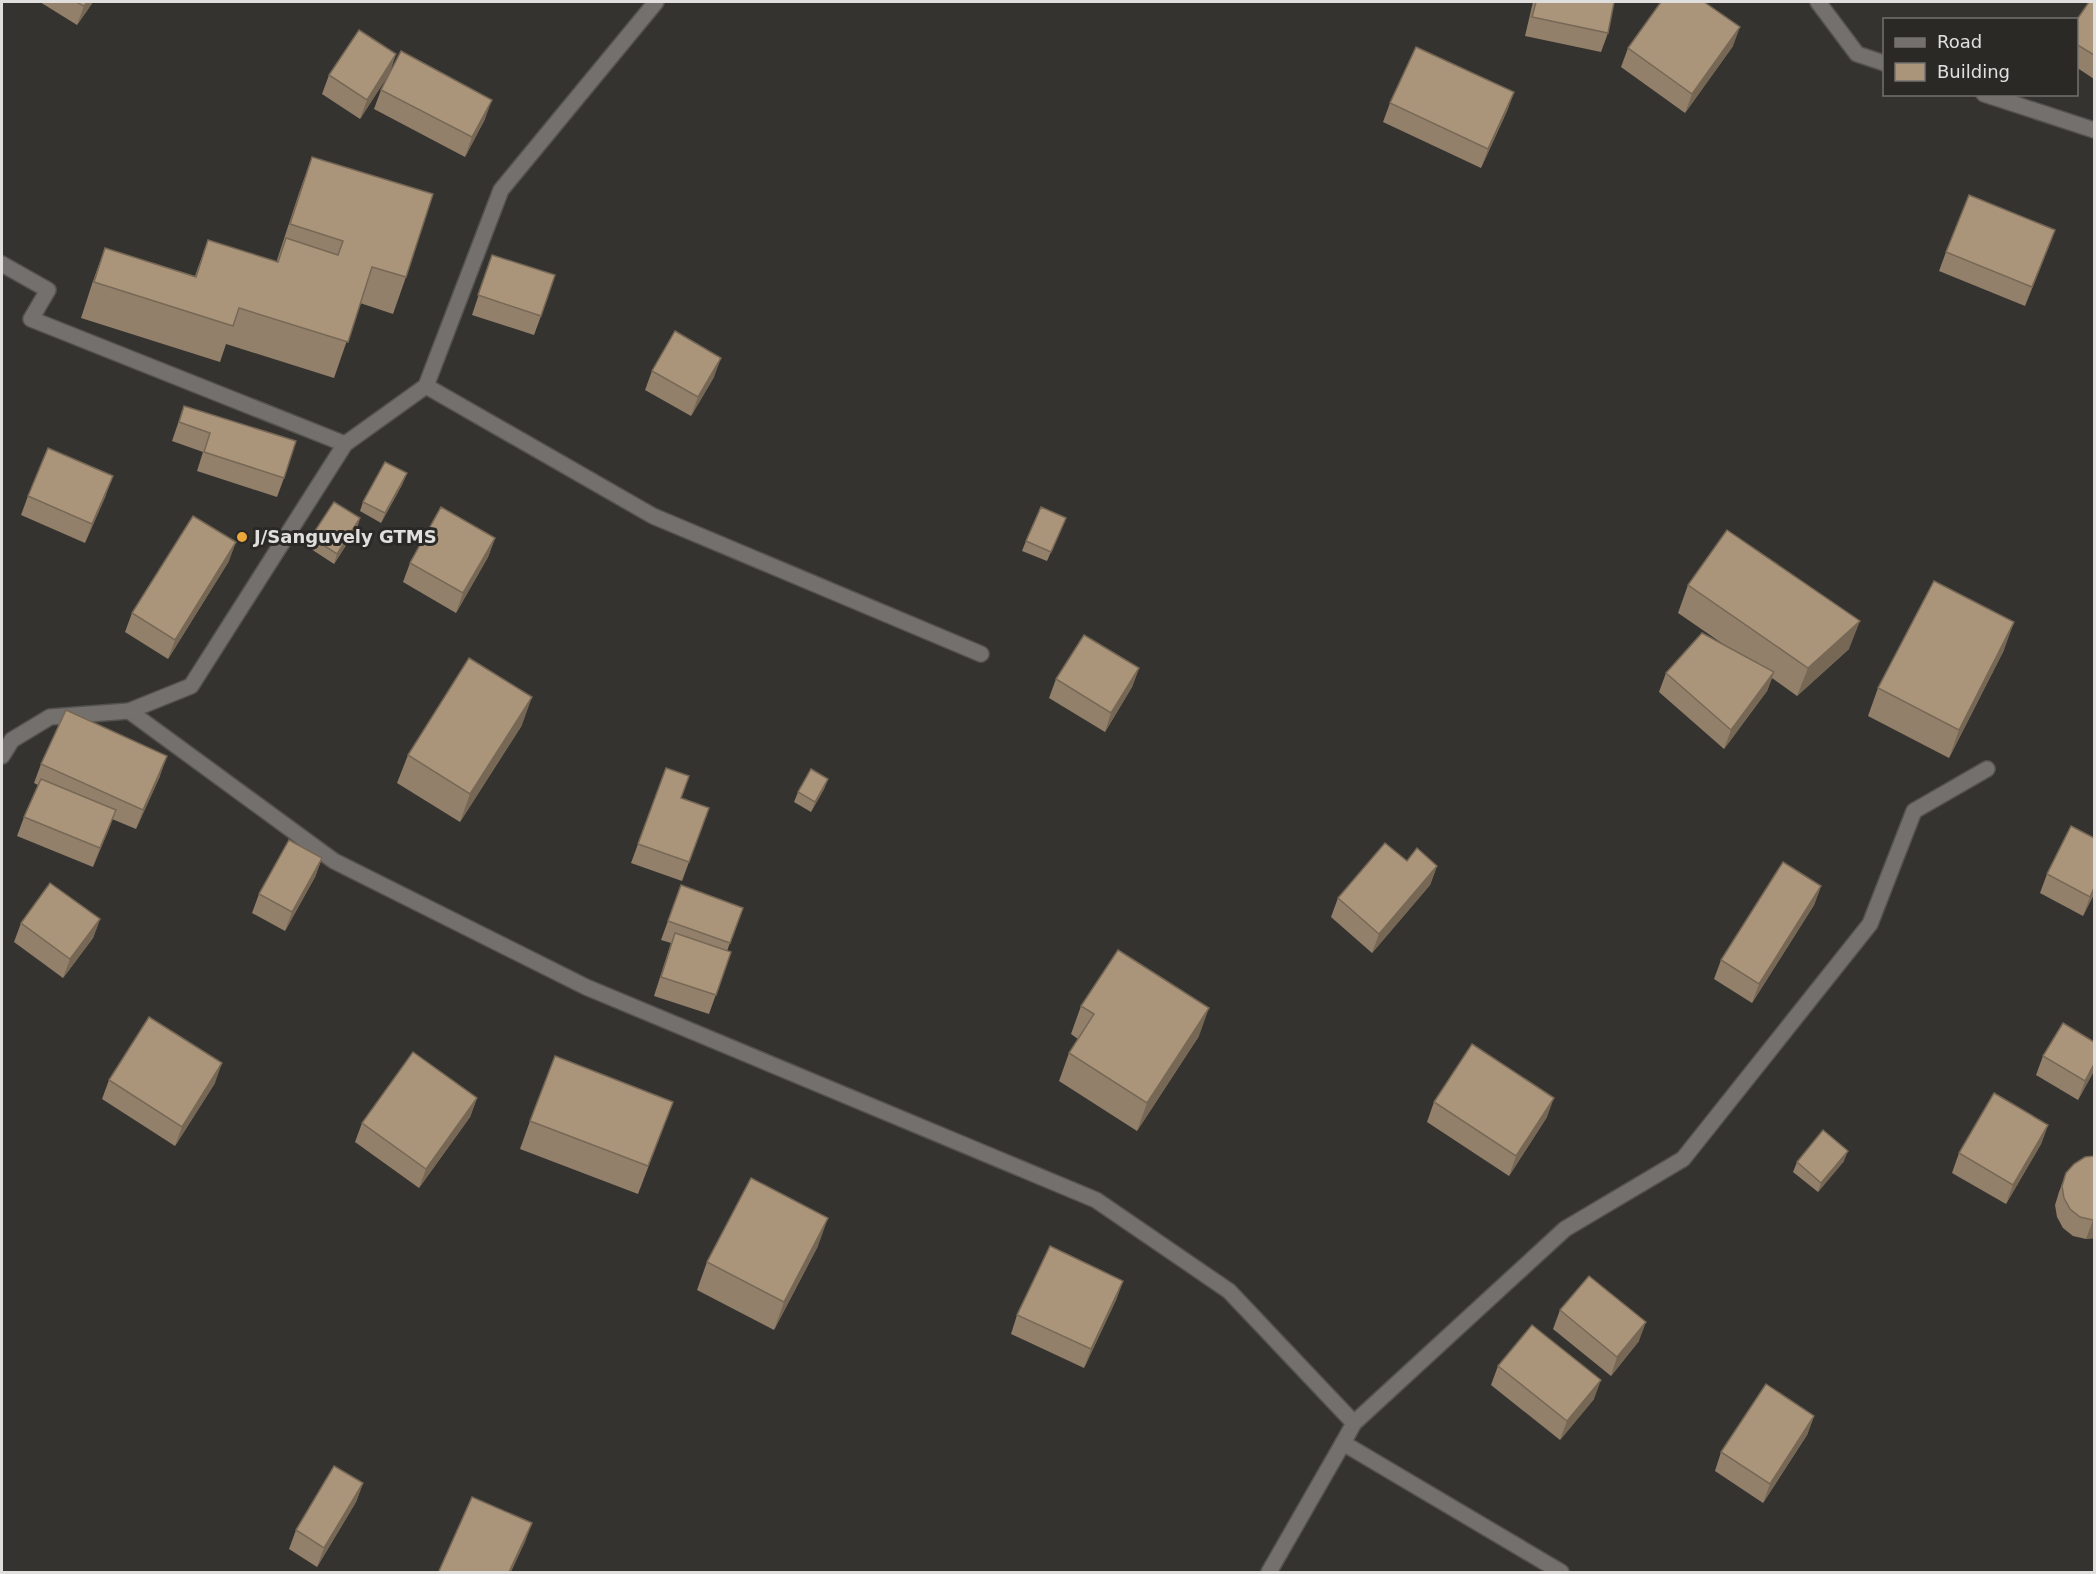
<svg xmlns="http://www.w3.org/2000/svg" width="2096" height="1574" font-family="'DejaVu Sans',sans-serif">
<rect width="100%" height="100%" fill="#353330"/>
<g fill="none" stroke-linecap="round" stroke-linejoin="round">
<defs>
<g id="minor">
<path d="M1818,2l39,52 27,9"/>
<path d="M1984,94l110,36"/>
<path d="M2,264l46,26 -17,29 314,125"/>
<path d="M426,386l227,130 328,138"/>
<path d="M129,711l205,150 252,126 510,213 133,91 125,132 -11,20 218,129"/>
<path d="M2,756l10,-16 38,-23 79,-6 62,-25 154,-242 81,-58 75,-196 155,-188"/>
<path d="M1354,1423l211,-194 118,-70 187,-235 44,-113 73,-42"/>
<path d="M1269,1572l74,-129"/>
</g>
</defs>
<use href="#minor" stroke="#54524f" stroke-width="18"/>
<use href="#minor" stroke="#73706d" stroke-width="15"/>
</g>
<g fill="#92806a">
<path d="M40,2h53l-16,23z"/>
<path d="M1533,2h81l-6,31 -7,19 -76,-16z"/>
<path d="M2094,2v77l-18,-12v-46z"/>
<path d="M1733,46l-48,67 -64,-46 7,-19z"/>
<path d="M396,54l-7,20 -29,45 -38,-25 7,-19z"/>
<path d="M381,90l104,29 -20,38 -91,-48z"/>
<path d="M1514,92l-7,19 -26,57 -98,-46 7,-19z"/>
<path d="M312,157l94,120 -13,37 -33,-11 -26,75 -108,-34 -6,18 -139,-44 11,-34 13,-36 90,28 13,-36 70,22 -1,-2 22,-67z"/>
<path d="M2055,230l-30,76 -86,-35 7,-19z"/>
<path d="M492,255l49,61 -7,19 -62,-20z"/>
<path d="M652,371l62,6 -23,39 -46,-26z"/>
<path d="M184,406l100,72 -7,19 -80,-26 6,-19 -31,-11z"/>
<path d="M403,483l-22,40 -21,-12 3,-9z"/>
<path d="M106,495l-21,48 -64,-28 7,-19z"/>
<path d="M360,518l-3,10 -23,36 -26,-17 3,-10z"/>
<path d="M1062,527l-15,34 -25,-10 4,-10z"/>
<path d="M495,538l-7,19 -32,56 -53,-31 7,-19z"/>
<path d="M229,561l-61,98 -43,-27 7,-19z"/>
<path d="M1688,585l161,64 -52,47 -25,-18 -5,13 -43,58 -65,-57 7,-19 60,-27 -48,-33z"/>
<path d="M2004,650l-55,108 -81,-42 10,-28z"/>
<path d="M1139,668l-7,19 -27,45 -56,-34 7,-19z"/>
<path d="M522,725l-62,97 -63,-39 11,-28z"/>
<path d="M41,764l119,12 -24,53 -24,-10 -19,48 -76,-31 7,-19 14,-32 -4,-2z"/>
<path d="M666,768l15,30 28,10 -27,73 -51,-18z"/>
<path d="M828,779l-4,10 -13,23 -17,-10 4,-10z"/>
<path d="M322,858l-7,19 -30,54 -33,-18 7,-19z"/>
<path d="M1407,861l30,5 -7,19 -58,68 -41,-36 7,-19z"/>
<path d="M2047,874l47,20 -11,22 -43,-23z"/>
<path d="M681,885l62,23 -16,43 4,1 -22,62 -55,-18 17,-53 -10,-3z"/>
<path d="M1821,886l-7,19 -62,98 -38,-24 7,-19z"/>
<path d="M100,919l-7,19 -30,40 -49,-36 7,-19z"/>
<path d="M1081,1006l118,30 -62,95 -78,-50 10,-28 9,-14 -7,-5z"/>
<path d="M2043,1056l51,15 -16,29 -42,-25z"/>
<path d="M109,1080l106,3 -40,63 -73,-47z"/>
<path d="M477,1098l-7,19 -51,71 -64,-46 7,-19z"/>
<path d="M673,1102l-35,92 -118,-45 10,-28z"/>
<path d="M1434,1102l113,15 -38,59 -82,-54z"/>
<path d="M2048,1125l-7,19 -35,60 -54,-31 7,-20z"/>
<path d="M2094,1156v82l-8,1 -13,-3 -10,-8 -6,-11 -2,-12 4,-13 7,-19z"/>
<path d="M1844,1161l-26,31 -25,-20 4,-10z"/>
<path d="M818,1246l-44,84 -77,-40 10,-28z"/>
<path d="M1123,1281l-7,19 -32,68 -73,-34 6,-19z"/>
<path d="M1560,1310l79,31 -28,35 -58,-47z"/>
<path d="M1498,1366l96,33 -34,41 -69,-55z"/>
<path d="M1814,1416l-7,19 -44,68 -48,-32 6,-19z"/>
<path d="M363,1483l-7,19 -39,65 -28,-18 7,-19z"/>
</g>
<g fill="#776856">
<path d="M87,2h6l-16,23 7,-19z"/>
<path d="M1740,27l-7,19 -48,67 7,-19z"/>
<path d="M396,54l-7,20 -29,45 7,-19z"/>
<path d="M1514,92l-7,19 -26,57 7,-19z"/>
<path d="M492,100l-7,19 -20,38 7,-20z"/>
<path d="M2055,230l-7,19 -23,57 7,-19z"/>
<path d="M721,358l-7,19 -23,39 7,-19z"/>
<path d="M407,473l-4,10 -22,40 4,-10z"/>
<path d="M113,476l-7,19 -21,48 7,-19z"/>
<path d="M360,518l-3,10 -23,36 3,-10z"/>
<path d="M495,538l-7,19 -32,56 7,-20z"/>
<path d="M236,542l-7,19 -61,98 7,-19z"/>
<path d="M1860,621l-11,28 -52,47 11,-28z"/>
<path d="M2014,622l-10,28 -55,108 10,-28z"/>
<path d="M1139,668l-7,19 -27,45 6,-19z"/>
<path d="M1774,672l-7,19 -43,58 7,-19z"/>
<path d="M532,697l-10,28 -62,97 10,-28z"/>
<path d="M167,756l-7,20 -24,53 7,-19z"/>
<path d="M828,779l-4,10 -13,23 4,-10z"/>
<path d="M116,810l-7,19 -16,38 7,-19z"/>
<path d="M322,858l-7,19 -30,54 7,-19z"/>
<path d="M1437,866l-7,19 -58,68 7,-19z"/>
<path d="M1821,886l-7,19 -62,98 7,-19z"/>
<path d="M2094,888v6l-11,22 7,-19z"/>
<path d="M100,919l-7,19 -30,40 7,-19z"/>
<path d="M1209,1008l-10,28 -62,95 10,-28z"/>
<path d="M222,1063l-7,20 -40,63 7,-19z"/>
<path d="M2094,1064v7l-16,29 7,-19z"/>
<path d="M477,1098l-7,19 -51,71 7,-19z"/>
<path d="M1554,1098l-7,19 -38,59 7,-20z"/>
<path d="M2048,1125l-7,19 -35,60 7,-19z"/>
<path d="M1848,1151l-4,10 -26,31 3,-9z"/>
<path d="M828,1218l-10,28 -44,84 10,-28z"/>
<path d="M2093,1220h1v18l-8,1z"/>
<path d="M1123,1281l-7,19 -32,68 7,-19z"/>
<path d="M1646,1322l-7,19 -28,35 6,-19z"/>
<path d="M1601,1380l-7,19 -34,41 7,-19z"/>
<path d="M1814,1416l-7,19 -44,68 7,-19z"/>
<path d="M363,1483l-7,19 -39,65 7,-19z"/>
<path d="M532,1523l-7,19 -14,30h-2z"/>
</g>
<g fill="#aa957b" stroke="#776856" stroke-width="1.5">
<path d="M76,2h11l-3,4z"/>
<path d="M1536,2h78l-6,31 -76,-16z"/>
<path d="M1661,2h43l36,25 -48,67 -64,-46z"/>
<path d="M2089,2h5v53l-18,-11v-23z"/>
<path d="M359,30l37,24 -29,46 -38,-25z"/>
<path d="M1416,47l98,45 -26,57 -98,-46z"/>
<path d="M401,51l91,49 -20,37 -91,-47z"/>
<path d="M312,157l121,37 -27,83 -34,-10 -24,75 -109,-34 -6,18 -139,-44 11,-34 91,29 12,-37 70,22 8,-24 52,17 5,-14 -53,-17z"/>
<path d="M1969,195l86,35 -23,57 -86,-35z"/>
<path d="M492,255l63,20 -14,41 -63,-21z"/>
<path d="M675,331l46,27 -23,39 -46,-26z"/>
<path d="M184,406l112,35 -12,37 -80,-26 6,-19 -31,-11z"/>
<path d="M48,448l65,28 -21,48 -64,-28z"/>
<path d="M385,462l22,11 -22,40 -22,-11z"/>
<path d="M334,502l26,16 -23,36 -26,-17z"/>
<path d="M441,507l54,31 -32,55 -53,-30z"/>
<path d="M1041,507l25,11 -15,34 -25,-11z"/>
<path d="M193,516l43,26 -61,98 -43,-27z"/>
<path d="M1727,530l133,91 -52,47 -120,-83z"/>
<path d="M1934,581l80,41 -55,108 -81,-42z"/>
<path d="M1702,633l72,39 -43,58 -65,-57z"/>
<path d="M1084,635l55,33 -28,45 -55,-34z"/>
<path d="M469,658l63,39 -62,97 -62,-39z"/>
<path d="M66,710l101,46 -24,54 -102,-46z"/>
<path d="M666,768l23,8 -8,22 28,10 -20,54 -51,-18z"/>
<path d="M811,769l17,10 -13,23 -17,-10z"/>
<path d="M41,779l75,31 -16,38 -76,-31z"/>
<path d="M2071,826l23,12v50l-4,9 -43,-23z"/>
<path d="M289,840l33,18 -30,54 -33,-18z"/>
<path d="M1385,843l22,18 10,-13 20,18 -58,68 -41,-36z"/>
<path d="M1783,862l38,24 -62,98 -38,-24z"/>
<path d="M50,883l50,36 -30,40 -49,-36z"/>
<path d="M681,885l62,23 -13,35 -62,-22z"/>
<path d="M675,933l56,19 -15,43 -55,-18z"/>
<path d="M1118,950l91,58 -62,95 -78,-50 25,-39 -13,-8z"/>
<path d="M149,1017l73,46 -40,64 -73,-47z"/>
<path d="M2063,1023l31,19v22l-9,17 -42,-25z"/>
<path d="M1472,1044l82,54 -38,58 -82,-54z"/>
<path d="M413,1052l64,46 -51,71 -64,-46z"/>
<path d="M555,1056l118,46 -25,64 -118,-45z"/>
<path d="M1994,1093l54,32 -35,60 -54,-32z"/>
<path d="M1823,1130l25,21 -27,32 -24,-21z"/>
<path d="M2094,1156v64h-1l-13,-3 -10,-8 -6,-11 -2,-12 4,-13 8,-9 11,-7z"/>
<path d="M751,1178l77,40 -44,84 -77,-40z"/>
<path d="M1050,1246l73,35 -32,68 -74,-34z"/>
<path d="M1589,1276l57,46 -29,35 -57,-47z"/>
<path d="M1532,1325l69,55 -34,41 -69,-55z"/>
<path d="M1766,1384l48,32 -44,68 -49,-32z"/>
<path d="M334,1466l29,17 -39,65 -28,-18z"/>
<path d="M472,1497l60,26 -23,49h-67l-3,-1z"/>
</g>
<circle fill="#eda83b" stroke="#2b2926" stroke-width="2" cx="242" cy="537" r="6"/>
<g text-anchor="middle" stroke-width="6" stroke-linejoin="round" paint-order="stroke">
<g font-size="18" font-weight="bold" fill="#e0dfdd" stroke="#2b2926" text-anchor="start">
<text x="254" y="543">J/Sanguvely GTMS</text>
</g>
</g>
<rect width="2096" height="1574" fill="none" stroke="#e0dfdd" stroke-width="6"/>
<rect x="1883" y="18" width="195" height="78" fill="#2b2926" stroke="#73726f" stroke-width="1.5"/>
<rect x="1895" y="38" width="30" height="9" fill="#73706d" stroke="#73726f" stroke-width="1.5"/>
<text x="1937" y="48" font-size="18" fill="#e0dfdd">Road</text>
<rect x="1895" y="63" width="30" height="18" fill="#aa957b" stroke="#73726f" stroke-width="1.5"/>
<text x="1937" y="78" font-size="18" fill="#e0dfdd">Building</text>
</svg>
